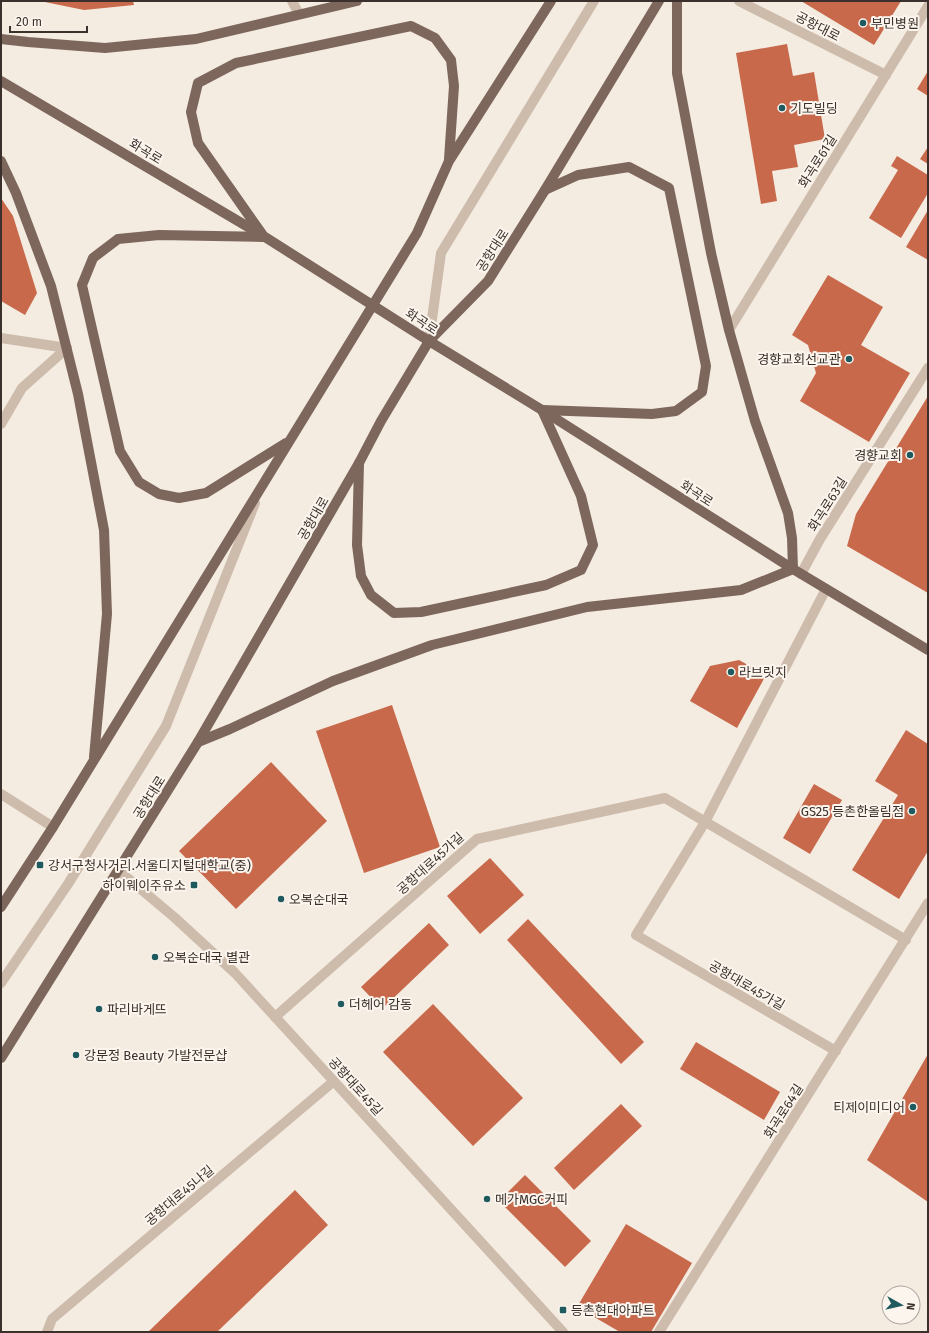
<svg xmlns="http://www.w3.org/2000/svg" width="929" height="1333" font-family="'Fira Sans','Noto Sans KR',sans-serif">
<rect width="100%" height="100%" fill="#f4ebe1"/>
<g fill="#c8694b">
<path d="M40,1h93l1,4 -50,5z"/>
<path d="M801,1h100l-27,44z"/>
<path d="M787,44l6,32 21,-4 11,67 -31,6 4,22 -26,4 5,30 -16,3 -25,-151z"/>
<path d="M928,71v25l-11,-7z"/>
<path d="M928,147v17l-8,-5z"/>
<path d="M897,156l31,19v18l-27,45 -32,-20 29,-48 -7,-4z"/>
<path d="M1,198l12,18 24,77 -12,22 -24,-14z"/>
<path d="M928,210v50l-22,-13z"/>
<path d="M828,275l55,32 -22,38 49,28 -41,69 -69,-41 16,-28 -8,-28 -16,-10z"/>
<path d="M928,396v197l-81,-47 9,-32z"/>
<path d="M739,660l27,15 -29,53 -47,-27 20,-35z"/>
<path d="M392,705l48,142 -76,26 -48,-142z"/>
<path d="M906,730l22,14v107l-29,48 -47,-29 46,-75 -23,-14z"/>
<path d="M271,762l56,59 -91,88 -57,-58z"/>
<path d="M814,784l28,16 -32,54 -27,-16z"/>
<path d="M490,858l34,37 -44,39 -33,-38z"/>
<path d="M528,919l116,123 -23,22 -114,-124z"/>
<path d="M429,923l20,22 -67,64 -21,-22z"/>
<path d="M433,1004l90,94 -50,48 -90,-94z"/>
<path d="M696,1042l84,50 -16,28 -84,-51z"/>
<path d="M928,1054v148l-61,-42z"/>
<path d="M621,1104l21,22 -68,64 -20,-22z"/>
<path d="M525,1175l66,66 -26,26 -66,-66z"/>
<path d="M295,1190l33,35 -111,107h-69z"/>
<path d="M626,1224l66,39 -41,69h-31l-43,-25z"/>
</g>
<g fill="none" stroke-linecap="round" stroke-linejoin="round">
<g stroke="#cdbbac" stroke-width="10">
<path d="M429,341l12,-88 153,-252"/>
<path d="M1,983l67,-99 98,-158 89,-223"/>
</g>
<g stroke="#cdbbac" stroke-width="10">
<path d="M292,1l7,13"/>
<path d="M739,1l147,74"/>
<path d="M729,330l199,-324"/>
<path d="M1,338l66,10"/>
<path d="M1,424l21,-36 45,-40"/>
<path d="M801,574l19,-35 108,-171"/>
<path d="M826,589l-121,233 -69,113 200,116"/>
<path d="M1,794l52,33"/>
<path d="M275,1017l202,-178 188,-41 241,142"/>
<path d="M47,1332l5,-13 282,-238"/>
<path d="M659,1332l269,-429"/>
</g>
<path stroke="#cdbbac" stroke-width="10" d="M118,870l56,47 61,56 328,359"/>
<g stroke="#7d675c" stroke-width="10">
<path d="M677,1v72l34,180 18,77 26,91 33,92 4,25 1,31"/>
<path d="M1,39l27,3 77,6 91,-9 161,-38"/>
<path d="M1,81l264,156 164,104 113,69 251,159 135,81"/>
<path d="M1,161l15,32 35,93 27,108 26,136 3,84 -13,143"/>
<path d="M262,234l-64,-91 -7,-31 7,-29 38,-20 175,-37 24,12 16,22 3,26 -5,73"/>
<path d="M263,237l-104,-2 -41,4 -25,19 -11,27 38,166 19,31 20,12 20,4 27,-5 80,-50"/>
<path d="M542,410l110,4 24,-3 26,-19 4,-26 -37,-178 -40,-21 -51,8 -33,15"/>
<path d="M359,463l-2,82 4,31 10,19 23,18 27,-1 125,-27 35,-15 12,-25 -12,-49 -39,-86"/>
<path d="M198,742l32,-13 103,-48 99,-36 155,-38 154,-17 52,-21"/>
<path d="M1,907l52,-80 364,-594 32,-72 102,-160"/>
<path d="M1,1058l197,-316 161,-279 22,-42 48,-80 59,-60 57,-91 114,-189"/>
</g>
</g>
<g fill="#1f5a5e" stroke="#fbf5ee" stroke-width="1.5">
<circle cx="863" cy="23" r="4"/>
<circle cx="782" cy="108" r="4"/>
<circle cx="849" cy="359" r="4"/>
<circle cx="910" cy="455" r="4"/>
<circle cx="731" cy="672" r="4"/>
<circle cx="912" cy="811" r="4"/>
<rect x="36" y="861" width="8" height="8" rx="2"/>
<rect x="190" y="881" width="8" height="8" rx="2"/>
<circle cx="281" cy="899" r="4"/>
<circle cx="155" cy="957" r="4"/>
<circle cx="341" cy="1004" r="4"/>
<circle cx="99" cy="1009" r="4"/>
<circle cx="76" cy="1055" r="4"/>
<circle cx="913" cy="1107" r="4"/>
<circle cx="487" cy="1199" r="4"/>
<rect x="559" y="1306" width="8" height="8" rx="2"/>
</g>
<g text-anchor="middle" stroke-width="4" stroke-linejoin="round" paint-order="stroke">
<g font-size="13" fill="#3b302b" stroke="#fbf5ee" text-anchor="start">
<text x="871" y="28">부민병원</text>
<text x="790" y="113">기도빌딩</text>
<text x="841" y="364" text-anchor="end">경향교회선교관</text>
<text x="902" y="460" text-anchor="end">경향교회</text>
<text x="739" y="677">라브릿지</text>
<text x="904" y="816" text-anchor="end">GS25 등촌한올림점</text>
<text x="48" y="870">강서구청사거리.서울디지털대학교(중)</text>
<text x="186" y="890" text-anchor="end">하이웨이주유소</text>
<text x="289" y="904">오복순대국</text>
<text x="163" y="962">오복순대국 별관</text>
<text x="349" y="1009">더헤어 감동</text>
<text x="107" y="1014">파리바게뜨</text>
<text x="84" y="1060">강문정 Beauty 가발전문샵</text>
<text x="905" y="1112" text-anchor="end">티제이미디어</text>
<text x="495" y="1204">메가MGC커피</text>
<text x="571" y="1315">등촌현대아파트</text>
</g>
<g font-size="13" fill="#3b302b" stroke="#fbf5ee">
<text transform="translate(818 26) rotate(27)" y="5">공항대로</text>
<text transform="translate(146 151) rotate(31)" y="5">화곡로</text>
<text transform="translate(817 161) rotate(-58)" y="5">화곡로61길</text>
<text transform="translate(492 250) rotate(-57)" y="5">공항대로</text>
<text transform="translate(422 321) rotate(33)" y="5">화곡로</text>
<text transform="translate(697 493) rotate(33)" y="5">화곡로</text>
<text transform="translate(827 504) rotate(-58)" y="5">화곡로63길</text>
<text transform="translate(313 518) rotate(-60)" y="5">공항대로</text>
<text transform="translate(149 797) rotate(-58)" y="5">공항대로</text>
<text transform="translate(430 863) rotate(-42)" y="5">공항대로45가길</text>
<text transform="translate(747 985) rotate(30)" y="5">공항대로45가길</text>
<text transform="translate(356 1086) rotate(48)" y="5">공항대로45길</text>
<text transform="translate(783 1111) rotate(-58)" y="5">화곡로64길</text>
<text transform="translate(179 1195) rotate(-40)" y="5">공항대로45나길</text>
</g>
</g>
<rect width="929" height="1333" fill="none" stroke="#3b302b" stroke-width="4"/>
<g transform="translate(901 1305) rotate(98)"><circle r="19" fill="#fbf5ee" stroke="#aea6a0"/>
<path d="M0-3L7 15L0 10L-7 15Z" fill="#1f5a5e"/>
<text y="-6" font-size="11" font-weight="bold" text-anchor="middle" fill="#3b302b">N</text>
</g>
<path d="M10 26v6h77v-6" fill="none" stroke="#3b302b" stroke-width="2"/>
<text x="16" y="26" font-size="12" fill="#3b302b" stroke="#fbf5ee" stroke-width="3" paint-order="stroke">20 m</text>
</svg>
